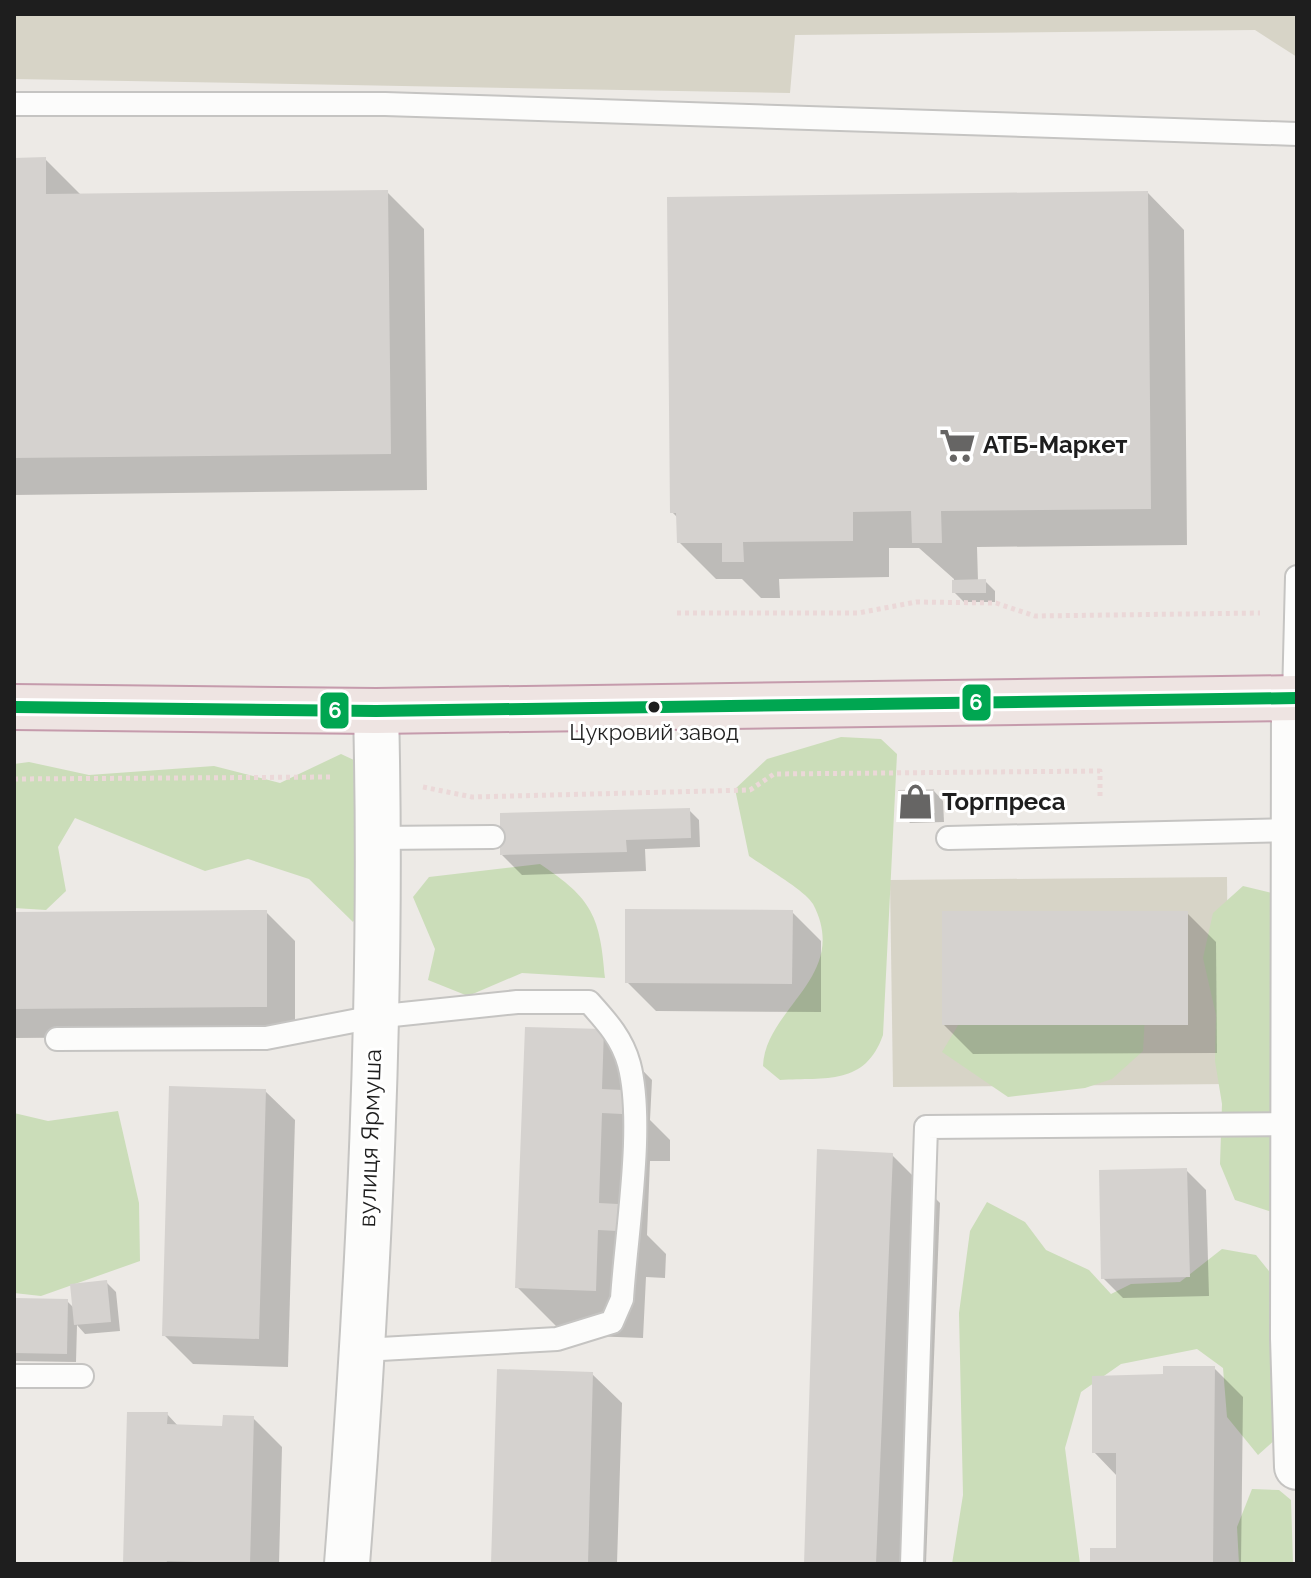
<svg xmlns="http://www.w3.org/2000/svg" width="1311" height="1578" font-family="Raleway,sans-serif">
<rect width="100%" height="100%" fill="#edeae6"/>
<g fill="#d7d4c7">
<path d="M14,14h1283v43l-42,-27 -460,5 -5,58 -776,-14z"/>
<path d="M1227,877l2,207 -336,3 -3,-207z"/>
</g>
<g fill="#cbddb9">
<path d="M841,737l40,2 16,15 -14,281c-18,51 -57,42 -103,45l-17,-14c2,-58 88,-90 50,-162 -7,-13 -50,-38 -64,-48l-14,-67 32,-30z"/>
<path d="M341,754l28,13 7,120 -23,35 -44,-43 -61,-20 -43,12 -130,-53 -17,29 8,44 -20,19 -32,-2v-144l15,-2 60,13 125,-9 66,17z"/>
<path d="M540,864c53,35 60,53 65,114l-83,-5 -54,23 -40,-16 7,-31 -22,-52 16,-20z"/>
<path d="M1243,886l49,12 -20,314 -37,-12 -15,-36 2,-60 -7,-43 1,-46 -13,-57 10,-45z"/>
<path d="M966,1012l179,3 -2,36 -31,28 -27,9 -77,9 -66,-45z"/>
<path d="M118,1111l21,92 1,58 -99,35 -27,-3v-180l34,8z"/>
<path d="M987,1202l38,20 21,28 43,20 22,24 20,-10 49,-2 42,-33 34,6 25,31 5,144 -28,25 -31,-38 -4,-49 -26,-19 -76,15 -40,28 -16,56 15,116h-128l11,-69 -4,-182 11,-82z"/>
<path d="M1252,1489l27,1 12,10 2,64h-54l-2,-37z"/>
</g>
<g fill="#0003">
<path d="M45,159l36,36 306,-3 37,37 3,261 -413,5v-335z"/>
<path d="M1148,193l36,37 3,315 -210,2 1,34h7l10,10v11h-31l-10,-10v-13l-35,-31h-30v29l-110,2 1,19h-19l-19,-19h-26l-37,-37 -1,-24 -6,-6z"/>
<path d="M934,791l9,10 1,21 -34,1 -9,-10z"/>
<path d="M689,810l10,10 1,27 -55,2 1,22 -124,4 -20,-20z"/>
<path d="M266,912l29,29v95l-281,2v-124z"/>
<path d="M792,912l29,29v71l-165,-1 -29,-29z"/>
<path d="M1187,913l29,29 1,111 -244,1 -29,-29z"/>
<path d="M604,1031l48,49 -2,40 20,20v21h-20l-3,74 19,19 -1,24 -19,-1 -3,61 -78,-3 -48,-48z"/>
<path d="M265,1091l30,29 -7,247 -95,-3 -29,-29z"/>
<path d="M892,1155l48,48 -14,361h-120z"/>
<path d="M1186,1170l20,20 3,106 -86,2 -20,-20z"/>
<path d="M106,1282l10,10 4,39 -35,3 -8,-9 -1,37 -62,-1v-61l53,1 7,7z"/>
<path d="M1214,1368l29,29 -2,167h-149l26,-14v-73l-24,-25 71,-76z"/>
<path d="M592,1374l30,29 -5,161h-124z"/>
<path d="M167,1414l12,13 45,1 29,-10 29,29 -3,117h-154z"/>
</g>
<g fill="#d5d2cf">
<path d="M46,157v37l342,-4 3,264 -377,4v-300z"/>
<path d="M1148,191l3,318 -210,2 1,32h-30l-1,-32 -58,1v29l-110,1 1,20h-22v-19h-45l-1,-30h-6l-3,-316z"/>
<path d="M986,579v14h-34v-13z"/>
<path d="M934,789l1,24 -36,1 -1,-24z"/>
<path d="M690,808l1,30 -65,2 1,12 -127,3v-42z"/>
<path d="M625,909l168,1 -1,74 -167,-1z"/>
<path d="M267,910v97l-253,2v-97z"/>
<rect x="942" y="911" width="246" height="114"/>
<path d="M525,1027l79,2 -2,60 21,1 -1,24 -20,-1 -3,90 19,1 -1,27 -19,-1 -2,61 -81,-3z"/>
<path d="M169,1086l97,3 -7,250 -97,-3z"/>
<path d="M817,1149l76,4 -17,411h-72z"/>
<path d="M1187,1168l3,109 -89,2 -2,-109z"/>
<path d="M107,1280l4,42 -37,3 -4,-41z"/>
<path d="M14,1298l54,1 -1,55 -53,-1z"/>
<path d="M1163,1366h52l-2,198h-123v-16h26v-95h-24v-77l71,-2z"/>
<path d="M497,1369l96,3 -5,192h-97z"/>
<path d="M127,1412h41l-1,12 55,2 1,-11 31,1 -4,148 -83,-3 -1,3h-43z"/>
</g>
<g fill="none" stroke-linecap="round" stroke-linejoin="round">
<defs>
<g id="service">
<path d="M14,104h371l912,30"/>
<path d="M1294,698l3,-121"/>
<path d="M376,838l117,-1"/>
<path d="M948,838l344,-8"/>
<path d="M57,1039l209,-1 108,-21 143,-15h72c17,19 33,36 40,62 16,60 -3,170 -7,235l-10,23 -55,17 -194,11"/>
<path d="M14,1376h68"/>
<path d="M912,1564l14,-437 367,-3"/>
</g>
<g id="minor">
<path d="M1294,698l-1,640 4,129"/>
<path d="M347,1564c22,-283 36,-569 29,-853"/>
</g>
<path id="trunk" d="M14,707l362,4 921,-13"/>
</defs>
<use href="#service" stroke="#c5c4c2" stroke-width="26"/>
<use href="#minor" stroke="#c5c4c2" stroke-width="48"/>
<use href="#trunk" stroke="#c59bac" stroke-width="48"/>
<g stroke="#ebd8d8" stroke-width="5" stroke-dasharray="4 4" stroke-linecap="butt">
<path d="M677,613h181l58,-11 80,1 39,13 225,-3"/>
<path d="M14,779l316,-2"/>
<path d="M423,787l49,10 278,-7 24,-16 326,-3v27"/>
</g>
<use href="#service" stroke="#fcfcfb" stroke-width="22"/>
<use href="#minor" stroke="#fcfcfb" stroke-width="44"/>
<use href="#trunk" stroke="#eee4e2" stroke-width="44"/>
<defs>
<path id="bus-1" d="M14,707l362,4 921,-13"/>
</defs>
<use href="#bus-1" stroke="#fff" stroke-width="18"/>
<use href="#bus-1" stroke="#00a651" stroke-width="12"/>
</g>
<defs>
<symbol id="supermarket-bare" viewBox="-9 -9 18 18"><path d="M-6-5.5h2.5l.6 2H6L4.5 2H-2.5L-4.4-4H-6ZM-1.5 3.2a1.3 1.3 0 1 0 .1 0ZM3 3.2a1.3 1.3 0 1 0 .1 0Z" fill="#666564" stroke="#fff" stroke-width="2.5" paint-order="stroke"/></symbol>
<symbol id="shop-bare" viewBox="-9 -9 18 18"><path d="M-5-2.5h2.3a2.7 3.5 0 0 1 5.4 0H5L5.5 6h-11ZM-1.5-2.5h3a1.5 2.3 0 0 0-3 0Z" fill="#666564" stroke="#fff" stroke-width="2.5" paint-order="stroke"/></symbol>
</defs>
<g fill-rule="evenodd">
<use href="#supermarket-bare" x="932" y="420" width="51" height="51"/>
<use href="#shop-bare" x="890" y="776" width="51" height="51"/>
</g>
<circle fill="#1e1e1e" stroke="#fff" stroke-width="3" cx="654" cy="707" r="7"/>
<g text-anchor="middle" stroke-width="6" stroke-linejoin="round" paint-order="stroke">
<g font-size="22" fill="#1e1e1e" stroke="#fff">
<text x="654" y="740">Цукровий завод</text>
</g>
<g font-size="24" font-weight="bold" fill="#1e1e1e" stroke="#fff" text-anchor="start">
<text x="983" y="453">АТБ-Маркет</text>
<text x="942" y="810">Торгпреса</text>
</g>
<g font-size="24" fill="#1e1e1e" stroke="#fff">
<text transform="translate(370 1138) rotate(-88)" y="8">вулиця Ярмуша</text>
</g>
</g>
<g stroke="#fff" stroke-width="3">
<rect x="961" y="683" width="31" height="39" rx="8" fill="#00a651"/>
<rect x="319" y="691" width="31" height="39" rx="8" fill="#00a651"/>
</g>
<g font-size="22" text-anchor="middle" font-weight="bold" fill="#fff">
<text x="976" y="710">6</text>
<text x="335" y="718">6</text>
</g>
<rect width="1311" height="1578" fill="none" stroke="#1e1e1e" stroke-width="32"/>
</svg>
